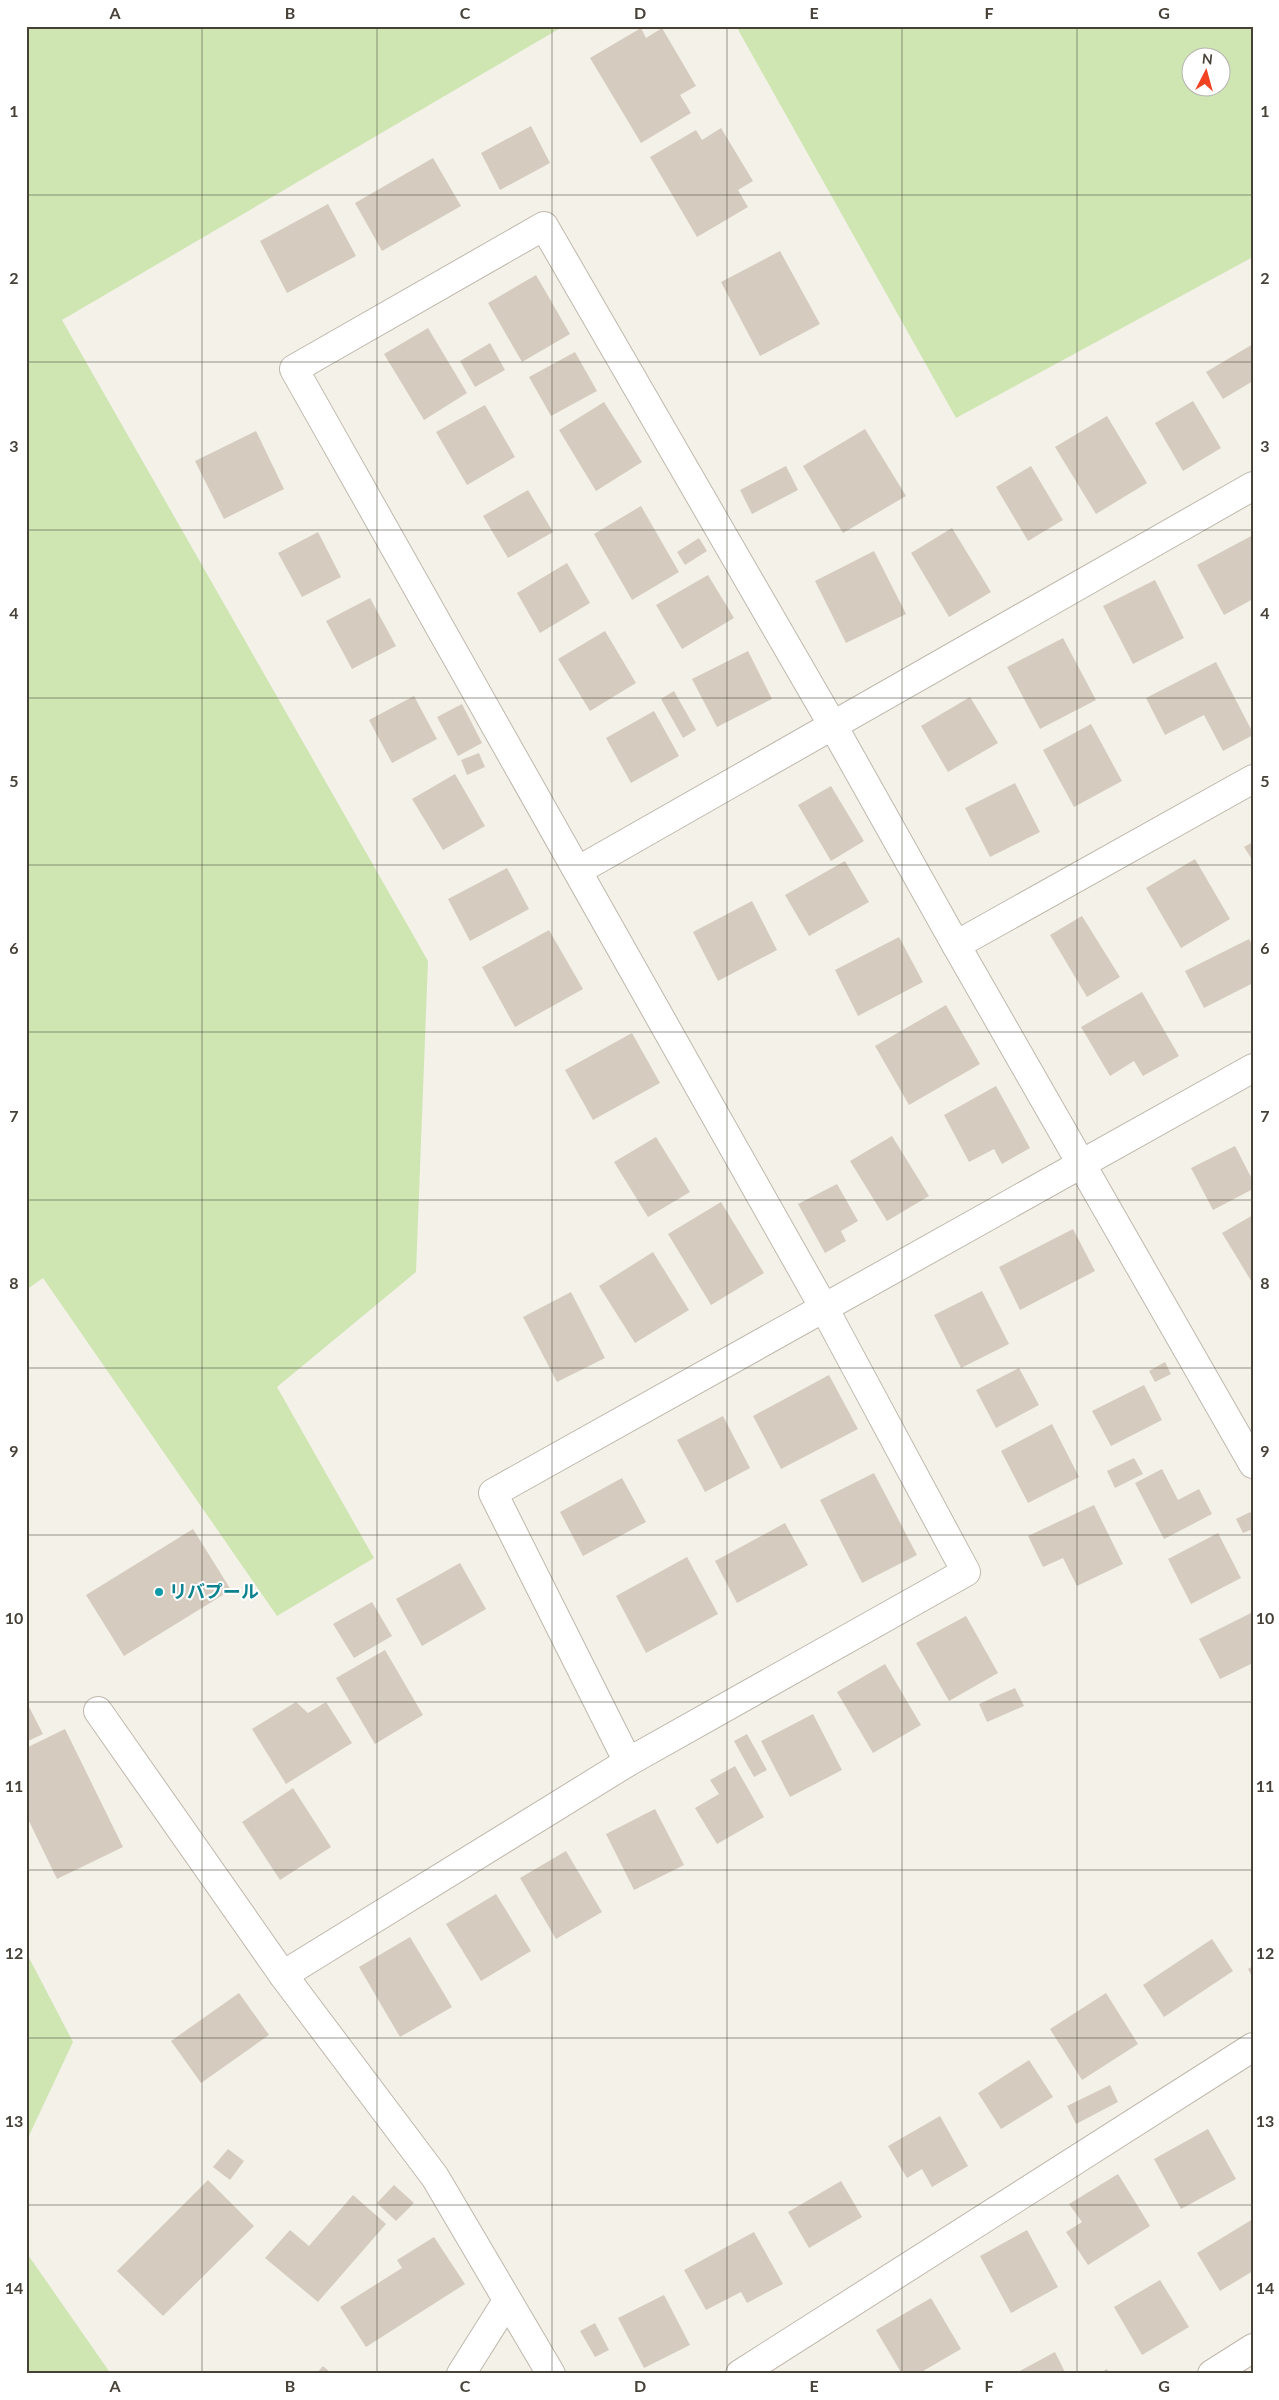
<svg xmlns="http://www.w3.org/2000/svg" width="1279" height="2400" font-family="Lato,'Noto Sans JP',sans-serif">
<rect width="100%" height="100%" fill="#f4f1e9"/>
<g fill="#cfe6b3" fill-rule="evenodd">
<path d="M26,26h538l-502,294 366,641 -12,311 -139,115 97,171 -97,58 -234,-338 -17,12z"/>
<path d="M736,26h517v231l-297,161zM1192,58h30v30h-30z"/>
<path d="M26,1952l47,90 -47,100z"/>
<path d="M26,2252l85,122h-85z"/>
</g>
<g fill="#d5ccbf">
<path d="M641,28l5,10 16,-10 34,58 -16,9 11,18 -50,30 -51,-85z"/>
<path d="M531,126l19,37 -50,27 -19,-37z"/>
<path d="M721,128l32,53 -15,9 10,17 -51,30 -47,-80 46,-27 6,10z"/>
<path d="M433,158l28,48 -79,45 -27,-48z"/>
<path d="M328,204l28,52 -69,37 -27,-52z"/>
<path d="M780,251l40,73 -60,32 -39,-74z"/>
<path d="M536,275l34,59 -48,28 -34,-59z"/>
<path d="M428,328l39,65 -43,27 -40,-66z"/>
<path d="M490,343l15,27 -30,17 -15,-26z"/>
<path d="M1253,344v37l-30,18 -17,-27z"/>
<path d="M575,352l22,39 -46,25 -22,-39z"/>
<path d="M1193,401l28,47 -38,23 -28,-48z"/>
<path d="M604,402l38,60 -46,29 -37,-61z"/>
<path d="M485,405l30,52 -48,28 -31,-53z"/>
<path d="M1107,416l40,67 -51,31 -41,-67z"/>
<path d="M865,429l41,67 -63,37 -40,-67z"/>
<path d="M256,431l28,58 -60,30 -29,-58z"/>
<path d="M786,466l12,24 -46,24 -12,-24z"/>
<path d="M1031,466l32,54 -35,21 -32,-54z"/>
<path d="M528,490l25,42 -45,26 -25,-42z"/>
<path d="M641,506l38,66 -47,28 -38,-66z"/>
<path d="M952,528l39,64 -42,25 -38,-64z"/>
<path d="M318,532l23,45 -39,20 -24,-44z"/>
<path d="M1253,535v64l-29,16 -27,-50z"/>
<path d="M699,538l8,13 -22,14 -8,-13z"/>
<path d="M874,551l32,63 -60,29 -31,-62z"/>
<path d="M567,563l23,40 -50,30 -23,-40z"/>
<path d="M708,575l26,43 -52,31 -26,-44z"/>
<path d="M1155,580l29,58 -51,26 -30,-58z"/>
<path d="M370,598l26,48 -44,23 -26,-48z"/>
<path d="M605,631l31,52 -46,28 -32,-52z"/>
<path d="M1063,638l33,62 -56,29 -33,-62z"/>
<path d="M748,651l24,48 -55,28 -25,-48z"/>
<path d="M1216,662l37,71v2l-30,16 -19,-36 -39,20 -19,-37z"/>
<path d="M674,691l22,39 -13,8 -22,-39z"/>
<path d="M414,696l23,43 -45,24 -23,-43z"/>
<path d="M970,697l28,46 -50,29 -27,-46z"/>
<path d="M462,704l20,39 -24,13 -21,-39z"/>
<path d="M654,711l25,45 -48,27 -25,-45z"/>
<path d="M1091,724l31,57 -48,26 -31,-57z"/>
<path d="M479,753l6,14 -18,8 -6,-15z"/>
<path d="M455,774l30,52 -42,24 -31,-51z"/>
<path d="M1015,783l25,49 -50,25 -25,-49z"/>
<path d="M831,786l33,55 -33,20 -33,-56z"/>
<path d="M1253,842v19l-9,-14z"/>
<path d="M1195,859l35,60 -49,29 -35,-60z"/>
<path d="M845,861l24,41 -60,34 -24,-41z"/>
<path d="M507,868l22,41 -59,32 -22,-42z"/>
<path d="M752,901l25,49 -59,31 -25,-49z"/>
<path d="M1082,916l38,61 -33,20 -37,-62z"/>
<path d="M549,930l34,59 -68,38 -33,-60z"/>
<path d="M899,937l24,45 -65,34 -23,-46z"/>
<path d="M1249,939l4,7v37l-49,25 -19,-37z"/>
<path d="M1142,992l37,64 -36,20 -9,-15 -24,15 -29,-49z"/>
<path d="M946,1005l34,59 -71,41 -34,-59z"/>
<path d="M632,1033l28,50 -67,37 -28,-50z"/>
<path d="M996,1086l34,62 -28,16 -8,-15 -25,13 -25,-47z"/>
<path d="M892,1136l37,60 -42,25 -37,-60z"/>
<path d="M656,1137l34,55 -42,25 -34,-55z"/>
<path d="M1235,1146l18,35v8l-40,21 -22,-42z"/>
<path d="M837,1184l21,37 -17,10 5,10 -21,12 -27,-49z"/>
<path d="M721,1202l43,71 -53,32 -43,-71z"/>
<path d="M1253,1215v69l-31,-51z"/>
<path d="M1073,1229l22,42 -75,39 -21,-43z"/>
<path d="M653,1252l36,58 -54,33 -36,-57z"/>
<path d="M982,1291l27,53 -48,24 -27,-53z"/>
<path d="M571,1292l34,66 -48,24 -34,-65z"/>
<path d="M1165,1362l6,12 -16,8 -6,-11z"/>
<path d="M1019,1368l20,37 -43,23 -20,-38z"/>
<path d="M829,1375l29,54 -77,40 -28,-53z"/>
<path d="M1144,1385l18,35 -51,26 -19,-35z"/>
<path d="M723,1416l27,52 -45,24 -28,-52z"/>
<path d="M1052,1424l27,53 -51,26 -27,-52z"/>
<path d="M1134,1458l9,16 -28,14 -8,-17z"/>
<path d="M1162,1469l16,31 21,-11 13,25 -48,25 -29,-56z"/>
<path d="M874,1473l43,82 -55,28 -42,-83z"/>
<path d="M622,1478l24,44 -63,34 -23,-44z"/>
<path d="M1094,1505l29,59 -46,22 -14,-28 -20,9 -15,-31z"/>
<path d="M1250,1512l3,5v12l-10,4 -7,-14z"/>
<path d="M785,1523l23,42 -71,38 -22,-42z"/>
<path d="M193,1529l38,61 -107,66 -38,-61z"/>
<path d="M1218,1533l23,45 -50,26 -23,-45z"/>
<path d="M687,1557l31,57 -72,39 -30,-57z"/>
<path d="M460,1563l26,46 -64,37 -26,-47z"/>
<path d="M372,1602l20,34 -38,22 -21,-34z"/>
<path d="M1253,1612v51l-33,16 -21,-40z"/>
<path d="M966,1616l32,57 -49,28 -33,-58z"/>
<path d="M385,1650l38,65 -48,29 -39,-66z"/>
<path d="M885,1664l36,61 -48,28 -36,-61z"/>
<path d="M1015,1688l9,18 -37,16 -8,-18z"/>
<path d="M26,1701l17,33 -17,8z"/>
<path d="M296,1702l12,11 18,-11 26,41 -66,41 -34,-55z"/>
<path d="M813,1714l29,56 -52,27 -29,-56z"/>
<path d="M65,1729l58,118 -66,32 -31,-64v-67z"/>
<path d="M747,1734l20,36 -13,7 -20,-36z"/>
<path d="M735,1766l29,51 -47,27 -22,-36 24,-14 -9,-14z"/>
<path d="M293,1788l38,59 -51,33 -38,-58z"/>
<path d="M655,1809l29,56 -50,25 -28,-56z"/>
<path d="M566,1851l36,61 -46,27 -36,-61z"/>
<path d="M496,1894l35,57 -50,30 -35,-57z"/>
<path d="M410,1937l42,70 -52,30 -41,-70z"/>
<path d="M1212,1939l21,32 -69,46 -21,-32z"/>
<path d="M1253,1966v12l-5,-9z"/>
<path d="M239,1993l30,42 -68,48 -30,-42z"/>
<path d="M1106,1993l32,51 -56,36 -32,-51z"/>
<path d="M1029,2060l24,37 -52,32 -23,-36z"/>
<path d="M1110,2085l8,17 -42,22 -9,-18z"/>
<path d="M940,2116l28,50 -36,21 -10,-18 -15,9 -19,-32z"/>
<path d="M1208,2129l28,50 -55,30 -27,-50z"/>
<path d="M228,2149l16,12 -14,19 -17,-13z"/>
<path d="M1118,2174l32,52 -62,39 -22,-33 16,-10 -13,-18z"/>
<path d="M208,2180l46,46 -91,90 -46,-45z"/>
<path d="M841,2181l21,36 -53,31 -21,-36z"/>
<path d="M394,2185l20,18 -18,18 -19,-18z"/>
<path d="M353,2195l33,29 -68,78 -53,-44 25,-28 19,16z"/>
<path d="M1253,2219v52l-33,20 -23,-38z"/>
<path d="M1027,2230l31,57 -47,26 -31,-57z"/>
<path d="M754,2232l29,52 -36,19 -6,-11 -35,18 -22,-40z"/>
<path d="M434,2237l31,47 -99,63 -26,-40 62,-39 -5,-8z"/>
<path d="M1160,2280l29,47 -47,28 -28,-48z"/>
<path d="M664,2295l26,50 -46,23 -26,-50z"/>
<path d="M931,2298l30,51 -43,25h-16l-26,-44z"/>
<path d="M595,2323l14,27 -14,7 -15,-26z"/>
<path d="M1055,2352l11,22h-52z"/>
<path d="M323,2366l9,8h-16z"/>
<path d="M1107,2369l3,5h-12z"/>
</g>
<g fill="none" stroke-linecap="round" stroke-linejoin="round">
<defs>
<g id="minor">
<path d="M579,870l674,-384"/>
<path d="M956,945l297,-166"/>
<path d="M98,1711l185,264 152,202 116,197"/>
<path d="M628,1762l-135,-269 760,-425"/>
<path d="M283,1975l345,-213 338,-190 -142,-264 -530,-939 250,-143 288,498 124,221 297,519"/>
<path d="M461,2374l46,-73"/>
<path d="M740,2374l513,-327"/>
<path d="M1212,2374l41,-26"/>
</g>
</defs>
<use href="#minor" stroke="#bfb8ac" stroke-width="30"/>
<use href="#minor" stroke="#fff" stroke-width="28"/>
</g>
<path fill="none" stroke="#474138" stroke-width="1" stroke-opacity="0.55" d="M202,26v2348M377,26v2348M552,26v2348M727,26v2348M902,26v2348M1077,26v2348M26,195h1227M26,362h1227M26,530h1227M26,698h1227M26,865h1227M26,1032h1227M26,1200h1227M26,1368h1227M26,1535h1227M26,1702h1227M26,1870h1227M26,2038h1227M26,2205h1227"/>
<circle fill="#0f9aa8" stroke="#fff" stroke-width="2" cx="159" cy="1592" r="5"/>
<g text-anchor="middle" stroke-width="4" stroke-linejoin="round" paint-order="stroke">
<g font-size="18" font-weight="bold" fill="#0d838f" stroke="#fff" text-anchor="start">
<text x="169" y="1598">リバプール</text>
</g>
</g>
<rect width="1279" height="2400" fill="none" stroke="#ffffff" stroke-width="55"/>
<g transform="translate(1206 72) rotate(6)"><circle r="24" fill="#ffffff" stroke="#b5b3af"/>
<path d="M0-4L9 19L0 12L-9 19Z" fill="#f14222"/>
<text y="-8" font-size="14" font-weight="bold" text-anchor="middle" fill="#474138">N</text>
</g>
<rect x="28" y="28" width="1224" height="2344" fill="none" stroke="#474138" stroke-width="2"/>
<g font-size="16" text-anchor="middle" font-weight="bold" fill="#474138">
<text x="115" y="19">A</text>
<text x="290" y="19">B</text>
<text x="465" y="19">C</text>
<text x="640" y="19">D</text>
<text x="814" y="19">E</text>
<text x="989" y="19">F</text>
<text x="1164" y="19">G</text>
<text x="14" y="117">1</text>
<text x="1265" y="117">1</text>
<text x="14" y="284">2</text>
<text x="1265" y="284">2</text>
<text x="14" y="452">3</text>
<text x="1265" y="452">3</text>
<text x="14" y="619">4</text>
<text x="1265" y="619">4</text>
<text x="14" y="787">5</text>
<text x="1265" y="787">5</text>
<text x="14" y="954">6</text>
<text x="1265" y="954">6</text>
<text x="14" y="1122">7</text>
<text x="1265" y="1122">7</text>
<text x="14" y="1289">8</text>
<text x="1265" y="1289">8</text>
<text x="14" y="1457">9</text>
<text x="1265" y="1457">9</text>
<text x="14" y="1624">10</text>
<text x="1265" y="1624">10</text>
<text x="14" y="1792">11</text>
<text x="1265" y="1792">11</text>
<text x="14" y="1959">12</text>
<text x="1265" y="1959">12</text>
<text x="14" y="2127">13</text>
<text x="1265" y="2127">13</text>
<text x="14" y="2294">14</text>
<text x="1265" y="2294">14</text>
<text x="115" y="2392">A</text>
<text x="290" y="2392">B</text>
<text x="465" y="2392">C</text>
<text x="640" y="2392">D</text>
<text x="814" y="2392">E</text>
<text x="989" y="2392">F</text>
<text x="1164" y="2392">G</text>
</g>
</svg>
